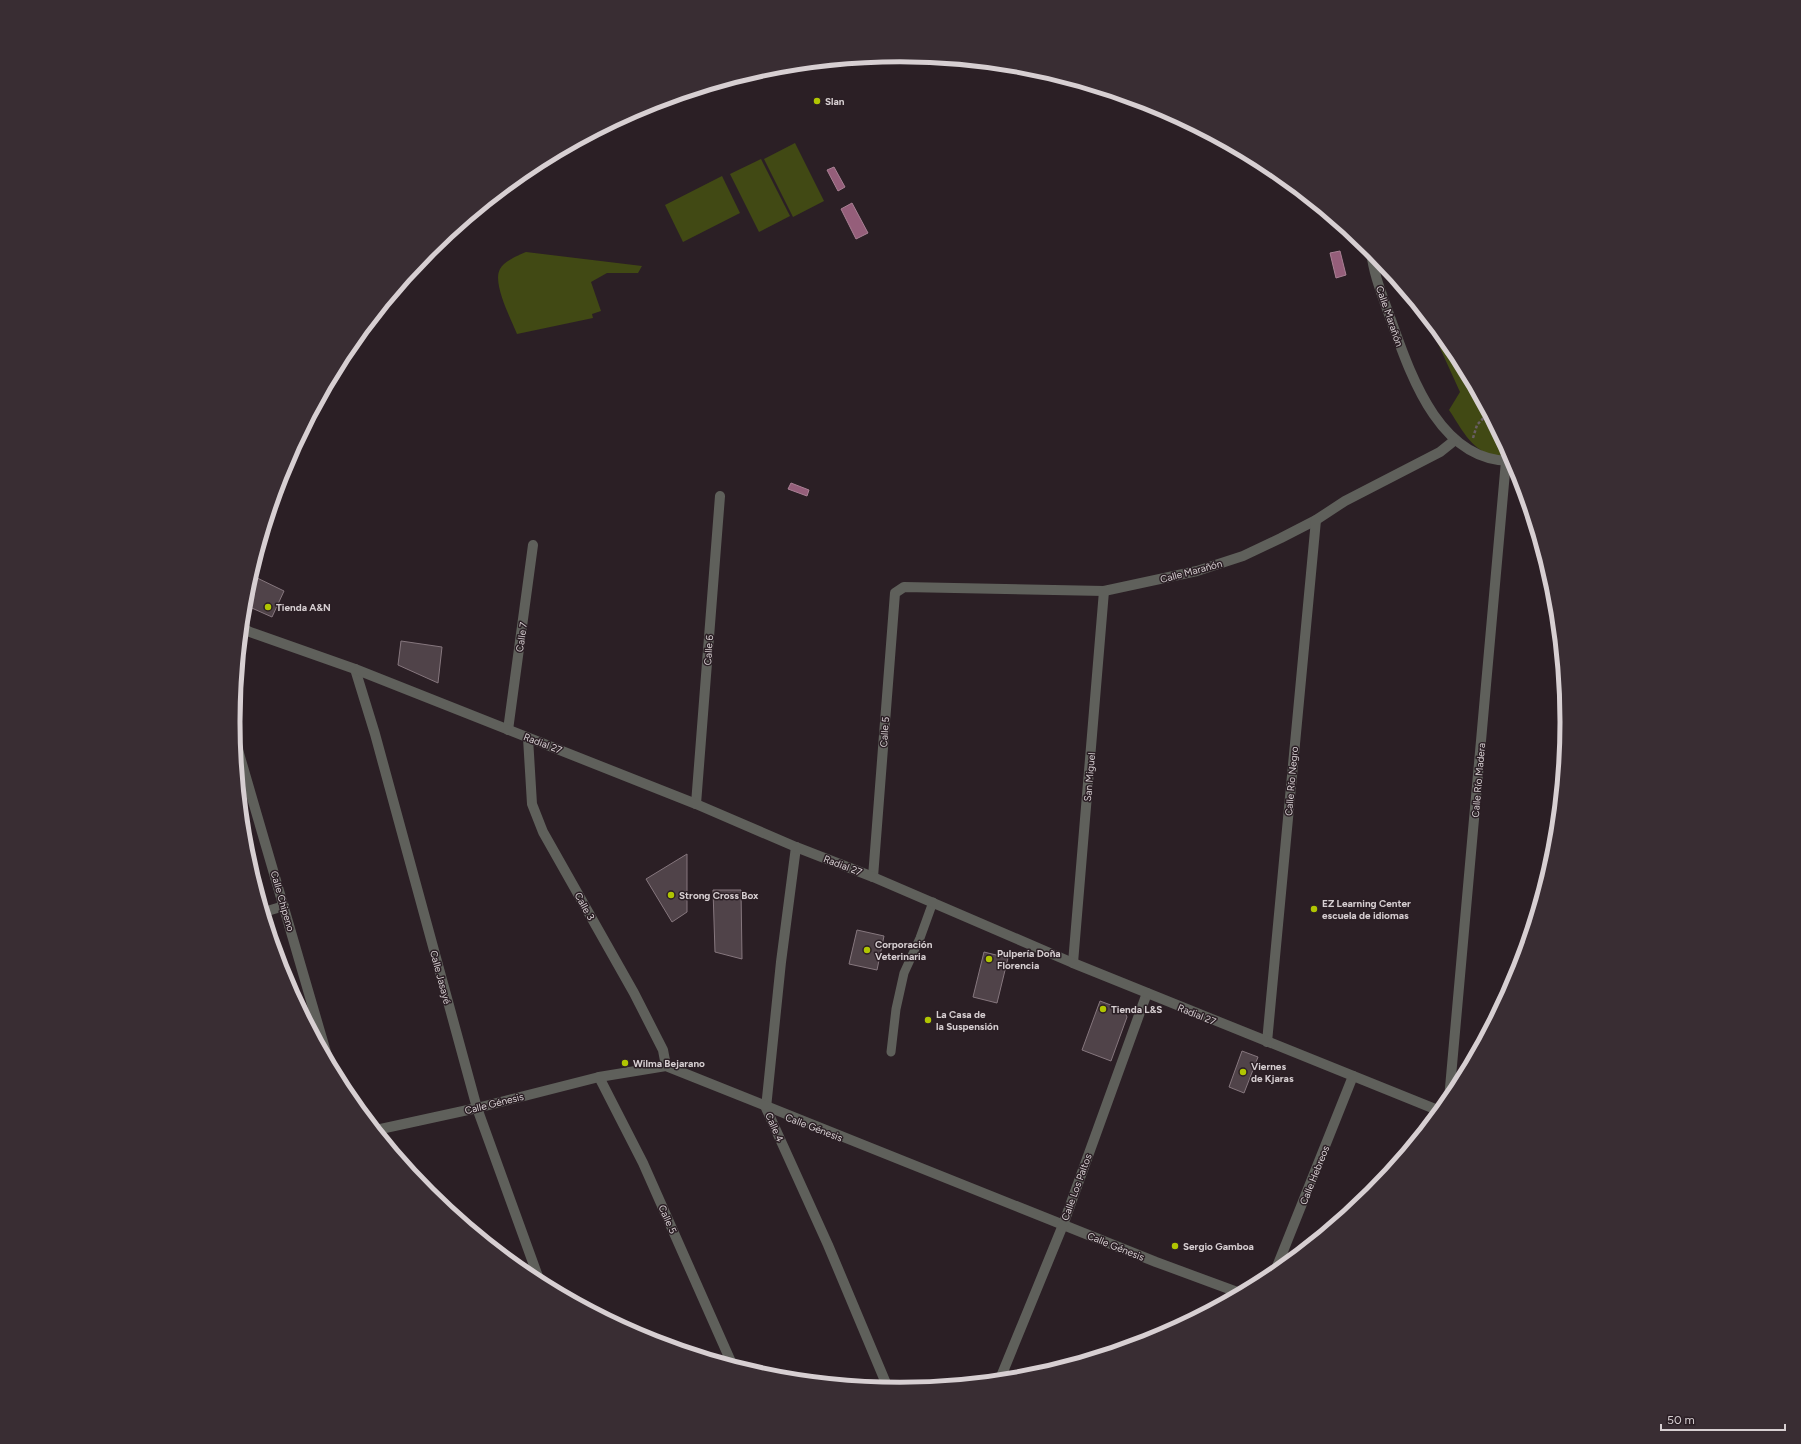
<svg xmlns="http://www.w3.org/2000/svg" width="1801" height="1444" font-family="Figtree,sans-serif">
<rect width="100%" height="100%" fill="#2b1f25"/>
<g fill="#414914">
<path d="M795,143l29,58 -31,16 -29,-58z"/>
<path d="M761,159l29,57 -31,16 -29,-58z"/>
<path d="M722,176l18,37 -57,29 -18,-37z"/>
<path d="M526,252l116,14 -4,7h-31l-16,9 10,29 -9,3 1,4 -76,16c-6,-15 -25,-51 -17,-65 4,-8 19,-14 26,-17z"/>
<path d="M1425,315l30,37 56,104c-6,-1 -13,0 -19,-1 -21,-5 -32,-29 -43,-45l11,-18z"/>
</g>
<g fill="#955e7a" stroke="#a98094">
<path d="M834,167l11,20 -7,4 -11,-21z"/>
<path d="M852,203l16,30 -12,6 -15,-30z"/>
<path d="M1340,251l6,24 -10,3 -6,-25z"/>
<path d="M791,483l18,7 -2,6 -19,-7z"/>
</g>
<g fill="#504349" stroke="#86777e">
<path d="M251,575l33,16 -12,26 -27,-12 1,-13z"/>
<path d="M401,641l41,6 -4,36 -40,-18z"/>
<path d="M687,854v58l-15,10 -26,-43z"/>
<path d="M713,890h28l1,69 -27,-7z"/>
<path d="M857,930l27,6 -7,34 -28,-6z"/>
<path d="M984,952l24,6 -11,45 -24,-6z"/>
<path d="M1100,1001l24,9 3,7 -16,44 -29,-11z"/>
<path d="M1242,1051l16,6 -14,36 -15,-6z"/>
</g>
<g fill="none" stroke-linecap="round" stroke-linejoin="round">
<path stroke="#695e63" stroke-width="2.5" stroke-dasharray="3 2" stroke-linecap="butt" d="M1473,438l4,-13 11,-12"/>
<path stroke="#5f605b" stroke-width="9" d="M891,1052l5,-43 8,-36 16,-35 13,-36"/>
<g stroke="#5f605b" stroke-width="10">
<path d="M1371,250c2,24 12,47 20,70 20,56 49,143 122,141"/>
<path d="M355,669l20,65 102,374 63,174"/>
<path d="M508,730l25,-185"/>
<path d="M528,738l4,66 11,28 91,161 29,57 3,16"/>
<path d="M236,743l92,316"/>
<path d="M696,804l24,-308"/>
<path d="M796,847l-15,115 -15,146 62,137 60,143"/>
<path d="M873,877l22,-284 9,-6 200,4 93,-20 46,-15 38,-18 35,-18 29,-19 95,-49 15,-12"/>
<path d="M264,912l20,-6"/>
<path d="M1073,963l31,-372"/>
<path d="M1267,1042l49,-522"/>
<path d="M599,1077l44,86 89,201"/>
<path d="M1449,1099l57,-638"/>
<path d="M376,1130l101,-22 122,-31 67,-11 490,196 84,31"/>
<path d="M1274,1274l79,-198"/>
<path d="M1000,1379l63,-154 84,-232"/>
</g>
<path stroke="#5f605b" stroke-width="10" d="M243,628l7,4 105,37 341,135 100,43 77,30 200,86 367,148"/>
</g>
<g fill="#b0c502" stroke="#2b1f25" stroke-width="1.5">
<circle cx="817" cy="101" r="4"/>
<circle cx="268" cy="607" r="4"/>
<circle cx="671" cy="895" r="4"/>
<circle cx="1314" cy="909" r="4"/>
<circle cx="867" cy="950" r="4"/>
<circle cx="989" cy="959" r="4"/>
<circle cx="1103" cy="1009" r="4"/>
<circle cx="928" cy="1020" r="4"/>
<circle cx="625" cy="1063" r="4"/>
<circle cx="1243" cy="1072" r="4"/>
<circle cx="1175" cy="1246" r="4"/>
</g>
<g text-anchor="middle" stroke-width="3" stroke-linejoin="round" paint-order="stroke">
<g font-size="10" font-weight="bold" fill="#d7cfd2" stroke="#2b1f25" text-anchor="start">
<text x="825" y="105">Slan</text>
<text x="276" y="611">Tienda A&amp;N</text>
<text x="679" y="899">Strong Cross Box</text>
<text x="1322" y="907">EZ Learning Center<tspan x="1322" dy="12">escuela de idiomas</tspan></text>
<text x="875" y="948">Corporación<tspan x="875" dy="12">Veterinaria</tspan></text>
<text x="997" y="957">Pulpería Doña<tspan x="997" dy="12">Florencia</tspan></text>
<text x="1111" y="1013">Tienda L&amp;S</text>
<text x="936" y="1018">La Casa de<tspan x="936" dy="12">la Suspensión</tspan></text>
<text x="633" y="1067">Wilma Bejarano</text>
<text x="1251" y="1070">Viernes<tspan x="1251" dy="12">de Kjaras</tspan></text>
<text x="1183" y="1250">Sergio Gamboa</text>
</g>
<g font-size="10" fill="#d7cfd2" stroke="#2b1f25">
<text transform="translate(1390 316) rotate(71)" y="4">Calle Marañón</text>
<text transform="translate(1191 571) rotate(-15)" y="4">Calle Marañón</text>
<text transform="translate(521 637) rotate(-82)" y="4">Calle 7</text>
<text transform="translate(708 650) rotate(-86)" y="4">Calle 6</text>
<text transform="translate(884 732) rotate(-86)" y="4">Calle 5</text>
<text transform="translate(543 743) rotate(21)" y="4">Radial 27</text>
<text transform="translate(1089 777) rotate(-85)" y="4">San Miguel</text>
<text transform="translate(1478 780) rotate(-85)" y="4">Calle Río Madera</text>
<text transform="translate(1291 781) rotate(-85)" y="4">Calle Río Negro</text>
<text transform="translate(843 865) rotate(21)" y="4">Radial 27</text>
<text transform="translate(283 901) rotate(74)" y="4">Calle Chipeno</text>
<text transform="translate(585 906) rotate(61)" y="4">Calle 3</text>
<text transform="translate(441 977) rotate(75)" y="4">Calle Jasayé</text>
<text transform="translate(1197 1014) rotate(22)" y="4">Radial 27</text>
<text transform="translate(494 1103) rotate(-14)" y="4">Calle Génesis</text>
<text transform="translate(775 1127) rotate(66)" y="4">Calle 4</text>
<text transform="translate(814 1127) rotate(21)" y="4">Calle Génesis</text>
<text transform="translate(1314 1175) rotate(-68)" y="4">Calle Hebreos</text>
<text transform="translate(1076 1187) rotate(-70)" y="4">Calle Los Paltos</text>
<text transform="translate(668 1219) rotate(66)" y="4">Calle 5</text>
<text transform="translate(1116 1246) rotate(22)" y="4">Calle Génesis</text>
</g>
</g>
<path d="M0 0H1801V1444H0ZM240 722a660 660 0 1 1 1320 0a660 660 0 1 1-1320 0Z" fill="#392d33" fill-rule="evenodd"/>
<path fill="none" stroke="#d7cfd2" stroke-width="5" d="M240 722a660 660 0 1 1 1320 0a660 660 0 1 1-1320 0Z"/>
<path d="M1661 1424v6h124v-6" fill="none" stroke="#d7cfd2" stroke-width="2"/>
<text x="1667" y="1424" font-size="12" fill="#d7cfd2" stroke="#2b1f25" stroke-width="3" paint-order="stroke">50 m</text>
</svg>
